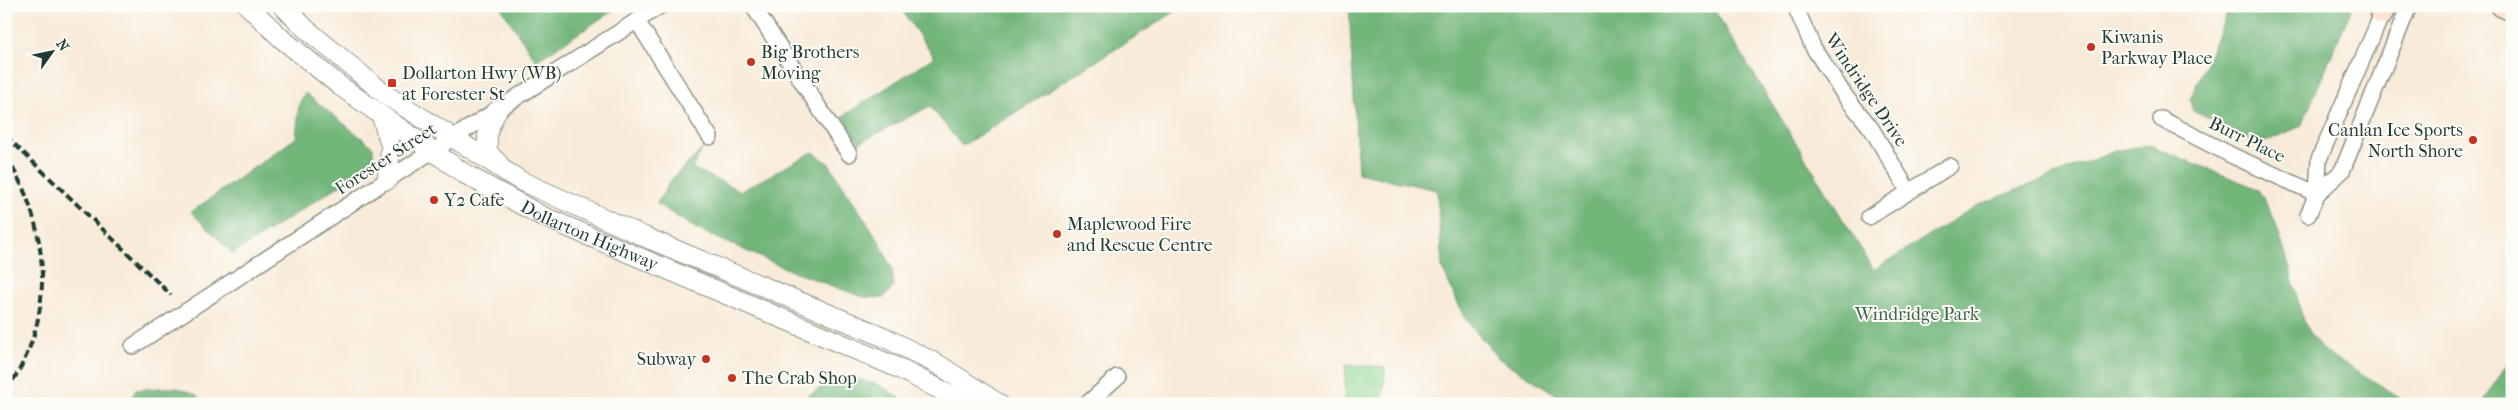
<svg xmlns="http://www.w3.org/2000/svg" width="2518" height="410" font-family="'IM FELL French Canon',serif">
	<style>
		.green { fill: #8dd590; stroke: #568962 }
		.forest { fill: #72b67a; stroke: #487a57 }
		.lines { fill: none; stroke-linecap: round; stroke-linejoin: round }
		.minor-casing { stroke: #8c9486; stroke-width: 18 }
		.tertiary-casing { stroke: #8c9486; stroke-width: 21 }
		.secondary-casing { stroke: #8c9486; stroke-width: 24 }
		.minor { stroke: #fff; stroke-width: 15 }
		.tertiary { stroke: #fff; stroke-width: 19 }
		.secondary { stroke: #fee3d2; stroke-width: 21 }
		.rail { stroke: #1f3d34; stroke-width: 4; stroke-dasharray: 8 4; stroke-linecap: butt }
		.poi-dot { fill: #c8321e; stroke: #fdfcf7; stroke-width: 2 }
		.labels { text-anchor: middle; dominant-baseline: central; stroke-width: 4; stroke-linejoin: round; paint-order: stroke }
		.poi-label { font-size: 18px; fill: #1f3d34; stroke: #fdfcf7; text-anchor: start }
		.street-label { font-size: 18px; fill: #1f3d34; stroke: #fdfcf7 }
		.park-label { font-size: 18px; fill: #3a634b; stroke: #fdfcf7 }
	</style>
	<rect width="100%" height="100%" fill="#fdfcf7"/>
	<filter id="ink" filterUnits="userSpaceOnUse"><feTurbulence type="fractalNoise" baseFrequency=".02" numOctaves="2"/><feDisplacementMap in="SourceGraphic" scale="10" xChannelSelector="R" yChannelSelector="G"/><feConvolveMatrix kernelMatrix="1 2 1 2 8 2 1 2 1" color-interpolation-filters="sRGB"/></filter>
	<filter id="wash" filterUnits="userSpaceOnUse"><feTurbulence type="fractalNoise" baseFrequency=".0096" numOctaves="4" result="noise"/><feDisplacementMap in="SourceGraphic" scale="20" xChannelSelector="R" yChannelSelector="G"/><feGaussianBlur stdDeviation="1.12" result="paint"/><feColorMatrix in="noise" values="0 0 0 0 0 0 0 0 0 0 0 0 0 0 0 0 0 1.4 0 .05"/><feComposite in="paint" operator="in"/></filter>
	<g filter="url(#wash)">
		<rect width="100%" height="100%" fill="#f8ead8"/>
		<!-- green -->
		<path class="green" d="M1346 365 1385 367 1383 404H1344Z"/>
		<!-- forest -->
		<path class="forest" d="M500 6H620L536 61Z
			M899 6H1184L962 146 930 106 859 143 843 116 934 57Z
			M1349 6H1712L1874 270 1976 206 2115 151 2149 145 2258 189 2274 219 2289 265 2303 321 2321 349 2411 404H1572L1498 358 1464 317 1442 267 1437 190 1358 173Z
			M2230 6H2349L2351 10 2301 126 2261 144 2193 111 2190 100Z
			M305 93 373 147V164L233 254 191 212 296 138 299 104Z
			M704 147 692 168 741 191 813 152 829 164 879 241 892 269 894 286 883 298 863 297 794 272 697 229 657 204 671 180Z
			M2512 358V404H2482L2510 359Z
			M853 378 879 385 909 404H795L830 382Z
			M158 388H178L197 395 202 404H127L136 390Z"/>
	</g>
	<g filter="url(#ink)">
		<g class="lines">
			<defs>
				<path id="minor" d="M753 6 849 154
					M1795 6 1813 47 1845 96 1871 128 1909 192
					M637 21 710 137
					M2161 119 2233 156 2317 194
					M2317 194 2342 171 2409 6
					M2308 215 2317 194 2319 159 2382 14 2389 6
					M1869 217 1950 166
					M133 346 387 180 660 6
					M1087 404 1117 377"/>
				<g id="tertiary">
					<path id="s1" d="M248 6 281 38 340 86 465 174 542 216 896 367 968 404"/>
					<path d="M283 6 306 29 386 95 521 181 652 240 884 337 939 365 999 404"/>
					<path d="M497 111C488 126 486 135 488 153L499 164"/>
					<path d="M382 118 391 147 387 180"/>
				</g>
				<path id="secondary" d="M2379 6 2382 14
					M2502 6 2512 10"/>
			</defs>
			<!-- minor casing -->
			<use href="#minor" class="minor-casing"/>
			<!-- tertiary casing -->
			<use href="#tertiary" class="tertiary-casing"/>
			<!-- secondary casing -->
			<use href="#secondary" class="secondary-casing"/>
			<!-- minor -->
			<use href="#minor" class="minor"/>
			<!-- tertiary -->
			<use href="#tertiary" class="tertiary"/>
			<!-- secondary -->
			<use href="#secondary" class="secondary"/>
			<!-- rail -->
			<path class="rail" d="M6 136 171 295
				M6 157C51 226 57 323 6 390"/>
		</g>
	</g>
	<!-- markers -->
	<g class="poi-dot">
		<circle cx="2091" cy="47" r="5"/>
		<circle cx="751" cy="62" r="5"/>
		<rect x="387" y="78" width="10" height="10" rx="2.5"/>
		<circle cx="2473" cy="140" r="5"/>
		<circle cx="434" cy="200" r="5"/>
		<circle cx="1057" cy="234" r="5"/>
		<circle cx="706" cy="359" r="5"/>
		<circle cx="732" cy="378" r="5"/>
	</g>
	<g class="labels">
		<!-- poi labels -->
		<g class="poi-label">
			<text x="2101" y="37">Kiwanis<tspan x="2101" dy="21">Parkway Place</tspan></text>
			<text x="761" y="52">Big Brothers<tspan x="761" dy="21">Moving</tspan></text>
			<text x="402" y="73">Dollarton Hwy (WB)<tspan x="402" dy="21">at Forester St</tspan></text>
			<text x="2463" y="130" text-anchor="end">Canlan Ice Sports<tspan x="2463" dy="21">North Shore</tspan></text>
			<text x="444" y="200">Y2 Cafe</text>
			<text x="1067" y="224">Maplewood Fire<tspan x="1067" dy="21">and Rescue Centre</tspan></text>
			<text x="696" y="359" text-anchor="end">Subway</text>
			<text x="742" y="378">The Crab Shop</text>
		</g>
		<!-- street labels -->
		<g class="street-label">
			<text transform="translate(1866 90) rotate(56)">Windridge Drive</text>
			<text transform="translate(2247 140) rotate(26)">Burr Place</text>
			<text transform="translate(386 159) rotate(-33)">Forester Street</text>
			<text stroke="none"><textPath href="#s1" startOffset="414">Dollarton Highway</textPath></text>
		</g>
		<!-- park labels -->
		<g class="park-label">
			<text x="1917" y="314">Windridge Park</text>
		</g>
	</g>
	<!-- margin -->
	<rect width="2518" height="410" fill="none" stroke="#fdfcf7" stroke-width="25"/>
	<!-- north arrow -->
	<g transform="translate(52 52) rotate(57)" stroke="#fdfcf7" stroke-width="4" paint-order="stroke">
	<path d="M0-4L9 19L0 12L-9 19Z" fill="#1f3d34"/>
	<text y="-8" font-size="14" font-weight="bold" text-anchor="middle" fill="#1f3d34">N</text>
	</g>
</svg>
